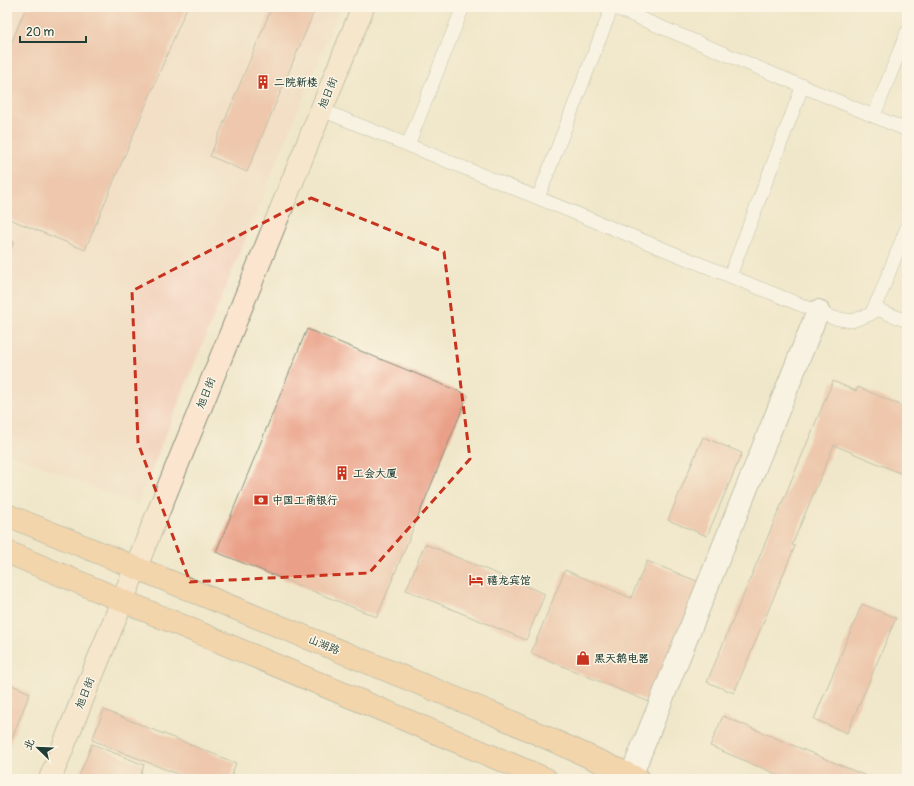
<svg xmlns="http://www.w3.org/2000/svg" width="914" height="786" font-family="Pangolin,'LXGW WenKai TC',sans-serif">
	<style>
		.built { fill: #f3d4bf }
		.building { fill: #eaa088 }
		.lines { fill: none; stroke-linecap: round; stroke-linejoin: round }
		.lane-casing { stroke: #88927f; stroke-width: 14 }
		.street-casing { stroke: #88927f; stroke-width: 24 }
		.secondary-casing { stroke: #88927f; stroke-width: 24 }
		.primary-casing { stroke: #88927f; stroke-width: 24 }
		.lane { stroke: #fff; stroke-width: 13 }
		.street { stroke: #fff; stroke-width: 22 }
		.secondary { stroke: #fce5cf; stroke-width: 22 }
		.primary { stroke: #f7be88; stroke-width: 22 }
		.marked { fill: none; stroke: #c8321e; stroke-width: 3; stroke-dasharray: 8 5; stroke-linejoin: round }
		.labels { text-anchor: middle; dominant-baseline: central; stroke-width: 3; stroke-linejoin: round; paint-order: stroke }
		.poi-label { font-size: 11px; font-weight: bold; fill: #1f3d34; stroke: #fcf5e5; text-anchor: start }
		.street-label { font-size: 11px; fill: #1f3d34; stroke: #fcf5e5 }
	</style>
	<rect width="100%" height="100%" fill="#fcf5e5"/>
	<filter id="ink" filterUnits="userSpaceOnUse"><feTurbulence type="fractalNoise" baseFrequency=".025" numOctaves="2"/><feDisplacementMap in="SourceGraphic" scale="8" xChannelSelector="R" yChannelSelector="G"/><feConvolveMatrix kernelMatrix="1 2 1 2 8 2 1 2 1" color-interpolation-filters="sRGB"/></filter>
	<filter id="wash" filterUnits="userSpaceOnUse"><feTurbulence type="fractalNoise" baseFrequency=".012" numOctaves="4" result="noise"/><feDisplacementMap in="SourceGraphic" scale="16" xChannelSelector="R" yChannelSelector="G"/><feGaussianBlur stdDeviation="0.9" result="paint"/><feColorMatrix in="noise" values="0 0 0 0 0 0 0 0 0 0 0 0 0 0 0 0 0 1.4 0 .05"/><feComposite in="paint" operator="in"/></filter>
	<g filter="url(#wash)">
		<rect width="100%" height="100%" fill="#f0e7ca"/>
		<!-- built -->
		<path class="built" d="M7 7H340L137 505 7 452Z"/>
		<g id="blocks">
			<!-- building -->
			<path class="building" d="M26 7H187L85 250 7 218V54Z
				M272 7H316L247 172 210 156Z
				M7 239 14 242 7 259Z
				M307 329 468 395 377 617 216 552Z
				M833 381 856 391 858 387 907 408V476L834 445 792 545 795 546 734 693 707 682Z
				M703 437 742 453 707 536 668 520Z
				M425 544 545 594 526 640 406 590Z
				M647 561 704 584 654 704 531 653 565 570 631 598Z
				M862 604 896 618 847 733 814 719Z
				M7 683 30 693 7 750Z
				M104 710 236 763 230 779H190L92 740Z
				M723 716 871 778 870 779H788L710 746Z
				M92 744 144 765 139 779H78Z"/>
		</g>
	</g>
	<g filter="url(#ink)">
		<use href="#blocks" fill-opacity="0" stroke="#88927f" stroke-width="1"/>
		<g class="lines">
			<defs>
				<path id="lane" d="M613 7 907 130
					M322 110 833 318 852 321 871 314 881 293 907 227
					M874 116 907 32
					M408 145 463 7
					M538 198 612 7
					M730 276 803 85
					M874 308 907 321"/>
				<path id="street" d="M631 776 818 311"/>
				<path id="secondary" d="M50 779 363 7"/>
				<path id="primary" d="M7 515 494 714 639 779
					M7 552 546 779"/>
			</defs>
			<!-- lane casing -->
			<use href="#lane" class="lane-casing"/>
			<!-- street casing -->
			<use href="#street" class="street-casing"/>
			<!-- secondary casing -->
			<use href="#secondary" class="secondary-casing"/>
			<!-- primary casing -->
			<use href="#primary" class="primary-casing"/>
			<!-- lane -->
			<use href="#lane" class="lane"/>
			<!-- street -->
			<use href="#street" class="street"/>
			<!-- secondary -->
			<use href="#secondary" class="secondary"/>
			<!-- primary -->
			<use href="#primary" class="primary"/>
		</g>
	</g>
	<!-- marked area -->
	<path d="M0 0H914V786H0ZM311 198 444 252 470 459 369 573 190 582 138 443 132 291Z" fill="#f0e7ca" fill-opacity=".55" fill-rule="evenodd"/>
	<path class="marked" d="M311 198 444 252 470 459 369 573 190 582 138 443 132 291Z"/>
	<!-- icons -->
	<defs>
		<symbol id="building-bare" viewBox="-9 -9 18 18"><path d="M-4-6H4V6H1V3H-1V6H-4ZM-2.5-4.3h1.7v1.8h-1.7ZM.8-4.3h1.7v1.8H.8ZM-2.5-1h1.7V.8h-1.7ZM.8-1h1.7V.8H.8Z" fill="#c8321e" stroke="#fcf5e5" stroke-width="2.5" paint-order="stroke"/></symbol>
		<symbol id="bank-bare" viewBox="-9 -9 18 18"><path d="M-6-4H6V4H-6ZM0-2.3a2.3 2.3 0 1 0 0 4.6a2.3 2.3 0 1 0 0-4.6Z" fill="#c8321e" stroke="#fcf5e5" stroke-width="2.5" paint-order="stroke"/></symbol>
		<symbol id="hotel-bare" viewBox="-9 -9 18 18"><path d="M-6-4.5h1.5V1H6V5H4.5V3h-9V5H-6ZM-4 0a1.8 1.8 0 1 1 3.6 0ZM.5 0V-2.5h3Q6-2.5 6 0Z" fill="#c8321e" stroke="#fcf5e5" stroke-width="2.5" paint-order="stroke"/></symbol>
		<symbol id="shop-bare" viewBox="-9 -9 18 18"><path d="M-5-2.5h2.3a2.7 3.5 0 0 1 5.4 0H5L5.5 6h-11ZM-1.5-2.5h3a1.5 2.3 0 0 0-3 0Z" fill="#c8321e" stroke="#fcf5e5" stroke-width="2.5" paint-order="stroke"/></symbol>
	</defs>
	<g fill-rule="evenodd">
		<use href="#building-bare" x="253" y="72" width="20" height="20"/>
		<use href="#building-bare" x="332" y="463" width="20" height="20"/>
		<use href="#bank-bare" x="251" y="490" width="20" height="20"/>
		<use href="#hotel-bare" x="466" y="570" width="20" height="20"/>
		<use href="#shop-bare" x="573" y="648" width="20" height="20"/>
	</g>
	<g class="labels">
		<!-- poi labels -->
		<g class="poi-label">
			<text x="274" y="82">二院新楼</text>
			<text x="353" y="473">工会大厦</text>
			<text x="272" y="500">中国工商银行</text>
			<text x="487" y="580">禧龙宾馆</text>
			<text x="594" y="658">黑天鹅电器</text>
		</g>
		<!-- street labels -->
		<g class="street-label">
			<text transform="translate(328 93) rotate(-68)">旭日街</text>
			<text transform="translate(206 393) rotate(-68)">旭日街</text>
			<text transform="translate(324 645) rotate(22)">山湖路</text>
			<text transform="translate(85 693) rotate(-68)">旭日街</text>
		</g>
	</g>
	<!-- margin -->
	<rect width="914" height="786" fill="none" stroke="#fcf5e5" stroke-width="24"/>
	<!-- north arrow -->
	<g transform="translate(38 748) rotate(293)" stroke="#fcf5e5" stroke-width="3" paint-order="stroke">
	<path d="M0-3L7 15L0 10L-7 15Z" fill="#1f3d34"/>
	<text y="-6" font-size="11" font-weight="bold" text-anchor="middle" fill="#1f3d34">北</text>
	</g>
	<!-- scale -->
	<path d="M20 36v6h66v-6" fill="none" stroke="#1f3d34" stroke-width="2"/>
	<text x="26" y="36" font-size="12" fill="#1f3d34" stroke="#fcf5e5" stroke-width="3" paint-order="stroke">20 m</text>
</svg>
